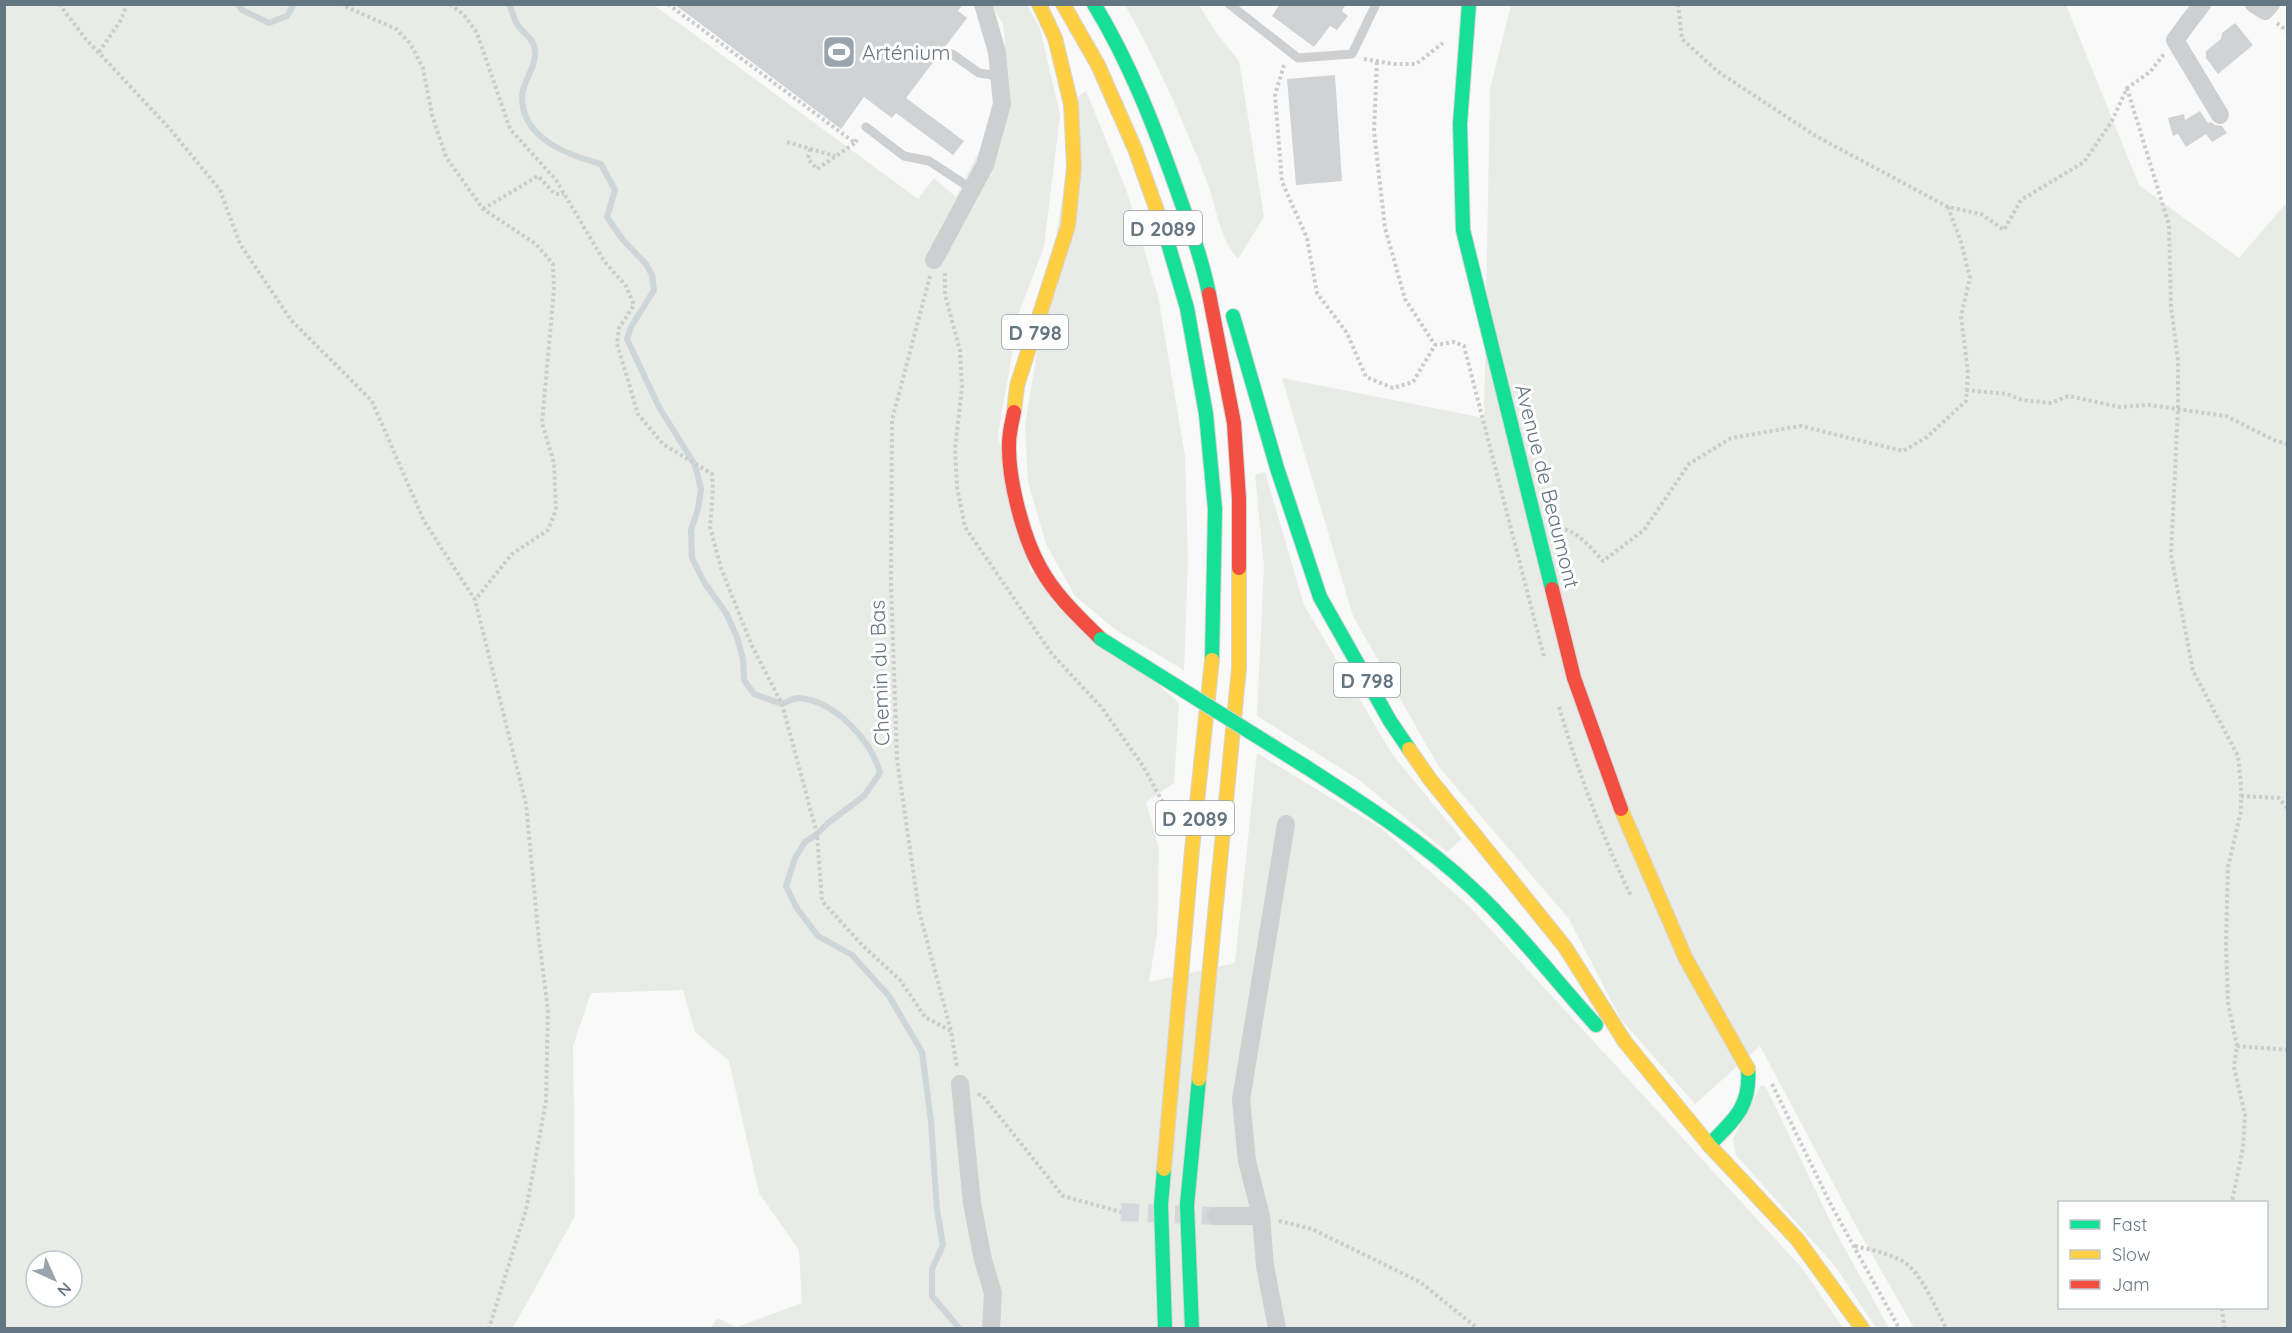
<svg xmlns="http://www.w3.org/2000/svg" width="2292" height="1333" font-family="Quicksand,sans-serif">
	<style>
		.green { fill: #e8ebe6; fill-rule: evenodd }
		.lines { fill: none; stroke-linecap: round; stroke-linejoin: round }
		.stream { stroke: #ced6d9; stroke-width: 6 }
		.building { fill: #d0d2d3 }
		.street-tunnel { stroke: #d4d8dc; stroke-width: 18; stroke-dasharray: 18 9; stroke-linecap: butt }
		.fast-casing { stroke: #d5d6d7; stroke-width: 16 }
		.slow-casing { stroke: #d5d6d7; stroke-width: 16 }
		.jam-casing { stroke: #d5d6d7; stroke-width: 16 }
		.path { stroke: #cbcccd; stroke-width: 4; stroke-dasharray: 3 3; stroke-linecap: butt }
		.lane { stroke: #cecfd0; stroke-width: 9 }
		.street { stroke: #cecfd0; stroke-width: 18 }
		.fast { stroke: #16e098; stroke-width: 14 }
		.slow { stroke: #ffcf43; stroke-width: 14 }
		.jam { stroke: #f24e42; stroke-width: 14 }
		.fast-bridge-casing { stroke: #d5d6d6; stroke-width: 16; stroke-linecap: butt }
		.fast-bridge { stroke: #16e098; stroke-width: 14 }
		.labels { text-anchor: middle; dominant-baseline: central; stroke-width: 6; stroke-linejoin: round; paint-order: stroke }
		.shield { fill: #fff; stroke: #939fa8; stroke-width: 1.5 }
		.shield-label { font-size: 20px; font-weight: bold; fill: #657683 }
		.poi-label { font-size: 21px; fill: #657683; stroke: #fff; text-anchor: start }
		.street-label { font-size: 21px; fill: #657683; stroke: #fff }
	</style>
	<rect width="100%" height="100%" fill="#f9f9f9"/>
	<!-- green -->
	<path class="green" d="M5 4 654 5 918 199 934 178 956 197 1010 90 1003 24 991 5H1027L1040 28 1060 115 1044 247 1019 312 998 436 1030 570 1179 703 1174 783 1146 802 1159 849 1157 934 1149 982 1235 963 1257 753 1382 829 1470 907 1802 1268 1843 1328H711L717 1318 737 1327 802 1303 799 1250 759 1193 729 1061 695 1032 683 990 591 993 573 1046 575 1216 513 1328H5ZM36 1261H72V1297H36Z
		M1125 5H1199L1215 31 1239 61 1264 217 1238 259C1218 237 1217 206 1206 179 1183 120 1156 60 1125 5Z
		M1511 5H2066L2139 185 2239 258 2287 202V1328H1914L1857 1228 1760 1046 1695 1104 1620 1018 1569 919 1439 767 1353 616 1282 378 1484 418 1490 89ZM2060 1202H2266V1308H2060Z
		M1086 91 1127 192 1158 296 1185 456 1188 560 1184 670 1116 630 1075 596 1046 544 1028 482 1025 425 1079 96Z
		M1265 472 1304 605 1392 754 1462 839 1447 852 1358 779 1257 716 1264 566 1255 475Z
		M1761 1085 1766 1087 1835 1231 1889 1328H1876L1835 1266 1736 1155 1733 1139Z"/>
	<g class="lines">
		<!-- stream -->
		<path class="stream" d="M238 4 242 10 269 23 287 16 294 4
			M509 4C512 10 513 16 516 22 522 35 537 37 535 57 533 71 522 84 522 97 522 139 568 155 601 164L615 190 607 217 623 240 646 264 652 275 654 290 631 327 627 339 659 407 695 465 701 489 698 509 691 530 692 558 704 582 726 613 737 637 743 659 744 680 754 694 782 704C787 702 793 698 799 698 835 701 871 740 880 773L864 796 828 823 817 834 805 842 795 858 786 886 796 907 818 936 852 955 889 996 922 1052 931 1121 937 1210 943 1245 932 1269V1296L959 1328"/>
	</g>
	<!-- building -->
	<path class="building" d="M674 4H963L958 11 967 18 906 98 964 141 953 155 896 113 892 118 864 97 841 129Z
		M1280 4H1346L1342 11 1348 16 1337 30 1330 26 1314 47 1272 16Z
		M2235 23 2253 45 2218 74 2206 58V51L2221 39 2222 33Z
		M1335 75 1342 181 1296 185 1287 79Z
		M2200 111 2208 123 2211 122 2215 125 2222 126 2227 133 2212 142 2206 134 2186 147 2178 134 2173 136 2168 118 2184 114 2185 120Z"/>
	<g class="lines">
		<!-- street-tunnel -->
		<path class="street-tunnel" d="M1121 1212 1216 1216"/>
		<defs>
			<path id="fast" d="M1094 4C1130 63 1155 128 1178 193 1190 227 1202 259 1209 294
				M1469 4 1460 124 1463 230 1552 589
				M1165 233 1187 308 1206 414 1215 509 1212 660
				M1233 316 1277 468 1320 597 1390 721 1409 749
				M1303 765C1362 803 1422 841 1473 889 1518 931 1555 980 1596 1025
				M1709 1145C1734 1120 1751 1107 1748 1069
				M1164 1169 1161 1205 1165 1328
				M1192 1328 1187 1205 1199 1079"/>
			<path id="slow" d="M1063 4 1098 65 1135 149 1165 233
				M1014 412 1017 386 1068 226 1074 167 1071 104 1055 38 1039 4
				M1409 749 1429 778 1565 947 1625 1042 1709 1145
				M1621 809 1686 959 1748 1069
				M1199 1079 1239 668V568
				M1709 1145 1797 1239 1862 1328
				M1164 1169 1192 850 1212 660"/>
			<path id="jam" d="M1209 294 1234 423 1239 499V568
				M1014 412C1012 422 1009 433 1009 444 1008 479 1023 538 1041 569 1056 596 1079 617 1101 639
				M1552 589 1574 678 1621 809"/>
		</defs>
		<!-- fast casing -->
		<use href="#fast" class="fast-casing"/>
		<!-- slow casing -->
		<use href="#slow" class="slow-casing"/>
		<!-- jam casing -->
		<use href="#jam" class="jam-casing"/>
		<!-- path -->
		<path class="path" d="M59 4 85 38 170 129 220 190 240 244 291 320 372 401 424 521 475 600 526 804 539 940 548 1010 546 1101 526 1210 489 1328
			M340 4 396 29 410 43 423 68 432 115 446 157 483 209 536 244 553 264 554 290 542 423 554 463 556 510 548 530 512 554 475 600
			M450 4 464 15 477 33 510 129 556 180 604 261 626 286 634 305 619 328 617 344 638 414 663 444 712 474 713 489 710 527 721 568 752 646 782 704 817 834 822 901 863 946 900 980 925 1017 951 1031
			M668 4 855 143 858 138
			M1678 4 1682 39 1717 71 1814 135 1948 207 1981 214 2004 230 2021 200 2084 162 2112 121 2127 88 2150 72 2164 54
			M2277 23 2288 32
			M99 52 121 20 127 4
			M1364 59 1394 64H1416L1443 43
			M1377 62 1374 131 1385 228 1405 299 1435 345
			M1284 65 1275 95 1282 182 1307 238 1317 293 1347 333 1366 377 1393 388 1413 382 1435 345 1454 342 1464 346 1544 657
			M2127 88 2169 225 2171 307 2178 360V409L2171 555 2193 671 2238 756 2241 785V811L2228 867 2226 944 2228 1003 2237 1046 2234 1067 2245 1115 2243 1148 2232 1202
			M787 142 835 156
			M810 149 808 159 817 169 855 143
			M483 209 538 176 555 194H564
			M945 273V295L960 350 962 387 955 449 957 487 965 527 1052 654 1102 708 1143 766 1169 814
			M930 276 892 420 891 584 897 759 919 911 951 1031 957 1067
			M1966 390 2007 394 2022 400 2051 403 2068 396 2120 407 2149 405 2226 416 2276 441 2288 444
			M1559 528C1577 530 1592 549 1603 561L1644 530 1689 464 1731 438 1801 426 1903 451 1927 437 1966 401 1968 373 1961 316 1970 278 1961 242 1948 207
			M1559 707C1579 774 1601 833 1631 896
			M2241 796 2279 798 2288 809
			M2237 1046 2288 1050
			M1772 1084 1831 1205 1899 1328
			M978 1094 983 1096 1063 1196 1121 1212
			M1279 1221 1312 1229 1420 1282 1477 1328
			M1855 1246C1871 1250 1889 1253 1904 1262 1923 1275 1936 1309 1946 1328
			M2222 1308 2224 1328"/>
		<!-- lane -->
		<path class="lane" d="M1229 4 1298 58 1352 54 1376 4
			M952 54 979 73 999 76
			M866 127 904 156 929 161 972 189"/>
		<!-- street -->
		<path class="street" d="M2202 4 2175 40 2220 115
			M2254 4 2265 11 2271 4
			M934 260 985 165 1002 104 997 52 983 4
			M960 1084 972 1203 983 1260 993 1293 991 1328
			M1216 1216H1261
			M1277 1328 1265 1266 1261 1216 1247 1161 1241 1100 1286 824"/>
		<!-- fast -->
		<use href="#fast" class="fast"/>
		<!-- slow -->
		<use href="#slow" class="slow"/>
		<!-- jam -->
		<use href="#jam" class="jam"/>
		<defs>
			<path id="fast-bridge" d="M1101 639 1303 765"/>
		</defs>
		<!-- fast-bridge casing -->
		<use href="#fast-bridge" class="fast-bridge-casing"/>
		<!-- fast-bridge -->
		<use href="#fast-bridge" class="fast-bridge"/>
	</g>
	<!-- icons -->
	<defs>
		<symbol id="stadium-square" viewBox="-11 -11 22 22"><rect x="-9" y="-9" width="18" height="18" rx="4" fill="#99a4ac" stroke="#fff"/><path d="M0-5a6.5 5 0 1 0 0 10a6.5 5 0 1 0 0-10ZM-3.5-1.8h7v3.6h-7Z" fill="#fff"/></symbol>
	</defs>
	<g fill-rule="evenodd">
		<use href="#stadium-square" x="820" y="33" width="38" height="38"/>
	</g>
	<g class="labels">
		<!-- shield labels -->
		<g class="shield">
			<rect x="1124" y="211" width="78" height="34" rx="4.5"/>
			<rect x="1002" y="315" width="66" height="34" rx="4.5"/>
			<rect x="1334" y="663" width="66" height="34" rx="4.5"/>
			<rect x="1156" y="801" width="78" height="34" rx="4.5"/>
		</g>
		<g class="shield-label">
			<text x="1163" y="228">D 2089</text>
			<text x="1035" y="332">D 798</text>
			<text x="1367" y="680">D 798</text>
			<text x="1195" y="818">D 2089</text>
		</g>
		<!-- poi labels -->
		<g class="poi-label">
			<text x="862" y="52">Arténium</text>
		</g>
		<!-- street labels -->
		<g class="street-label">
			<text transform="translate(1548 486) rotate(76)">Avenue de Beaumont</text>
			<text transform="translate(879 673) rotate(-92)">Chemin du Bas</text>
		</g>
	</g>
	<!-- border -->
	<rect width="2292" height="1333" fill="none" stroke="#657683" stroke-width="12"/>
	<!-- legend -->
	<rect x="2058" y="1201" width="210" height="108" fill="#ffffff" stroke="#c1c8cd" stroke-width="1.5"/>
	<rect x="2070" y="1220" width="30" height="9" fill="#16e098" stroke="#c1c8cd" stroke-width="1.5"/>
	<text x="2112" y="1231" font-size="18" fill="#657683">Fast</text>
	<rect x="2070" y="1250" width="30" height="9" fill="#ffcf43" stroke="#c1c8cd" stroke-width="1.5"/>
	<text x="2112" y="1261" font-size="18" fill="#657683">Slow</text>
	<rect x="2070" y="1280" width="30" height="9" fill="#f24e42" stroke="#c1c8cd" stroke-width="1.5"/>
	<text x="2112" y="1291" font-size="18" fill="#657683">Jam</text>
	<!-- north arrow -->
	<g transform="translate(54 1279) rotate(135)"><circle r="28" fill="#ffffff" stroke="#c1c8cd" stroke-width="1.5"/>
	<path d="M0-4.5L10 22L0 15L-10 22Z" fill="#99a4ac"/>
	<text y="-9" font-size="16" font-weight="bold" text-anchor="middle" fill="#657683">N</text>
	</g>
</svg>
